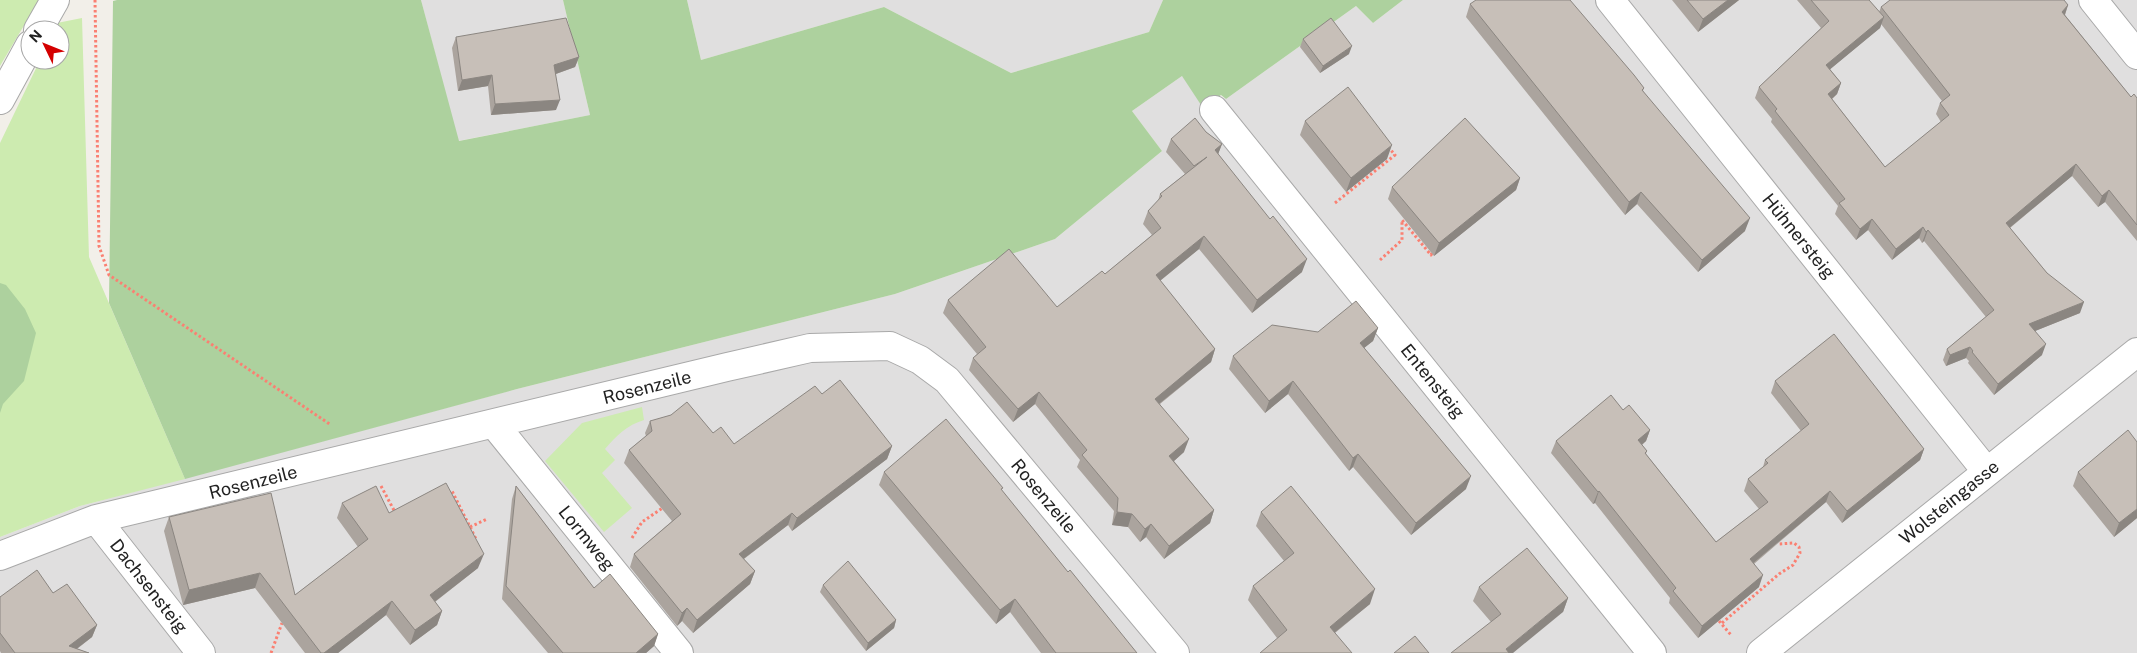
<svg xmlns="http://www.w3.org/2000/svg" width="2137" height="653" font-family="'Public Sans',sans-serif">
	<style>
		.residential { fill: #e0dfdf }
		.grass { fill: #cdebb0 }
		.forest { fill: #add19e }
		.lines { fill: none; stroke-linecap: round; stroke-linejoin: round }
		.minor-casing { stroke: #a9a9a9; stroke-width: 30 }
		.path { stroke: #fa8072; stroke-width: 3; stroke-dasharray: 2.5 2.5; stroke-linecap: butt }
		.minor { stroke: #fff; stroke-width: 28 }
		.wall { fill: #aba49e; fill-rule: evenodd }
		.shaded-wall { fill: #8b8681 }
		.building { fill: #c7bfb8; stroke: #8b8681 }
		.labels { text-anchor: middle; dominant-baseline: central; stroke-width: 5; stroke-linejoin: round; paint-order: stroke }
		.street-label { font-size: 18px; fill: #222; stroke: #fff }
	</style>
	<rect width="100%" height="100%" fill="#f2efe9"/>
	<!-- residential -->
	<path class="residential" d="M421 0H563L590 115 458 141Z
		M687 0H1163L1149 32 1011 73 884 7 701 60Z
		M1403 0H2137V653H0V537L80 506 517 389 895 294 1055 239 1162 151 1132 111 1182 76 1226 99 1356 6 1373 23Z"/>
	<!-- grass -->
	<path class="grass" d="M0 0H39L0 66Z
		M82 18 89 257 185 479 80 506 0 537V143L40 60H60V30H54L57 23Z
		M642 407 644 420C627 425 616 436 605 449L615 460 602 473 632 508 604 532 545 461 582 423Z"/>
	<!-- forest -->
	<path class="forest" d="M117 0H421L459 141 590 115 563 0H687L701 60 884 7 1011 73 1149 32 1163 0H1403L1373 23 1356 6 1226 99 1221 95 1203 108 1182 76 1132 111 1162 151 1055 239 895 294 517 389 185 479 109 303 113 1Z
		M0 283 6 285 25 309 36 333 24 381 3 404 0 413Z"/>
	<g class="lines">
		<defs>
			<path id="minor" d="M1610 0 1987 472
				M2093 0 2137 55
				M38 30 55 0
				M0 100 30 45
				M1214 110 1652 653
				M494 424 679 653
				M96 519 201 653
				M0 556 96 519 727 367 810 348 890 346 920 360 947 380 1175 653
				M1761 653 2137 352"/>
		</defs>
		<!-- minor casing -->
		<use href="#minor" class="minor-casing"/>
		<!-- path -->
		<path class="path" d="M95 0 99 246 109 275 331 425
			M1335 203 1395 155 1389 148
			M1380 260 1402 240V220L1431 255 1432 253
			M381 486 396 514
			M448 493 452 491 476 539
			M470 527 487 519
			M632 538 642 522 664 507
			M1719 621 1731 635
			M1722 623 1779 574 1793 565 1800 553 1799 547 1794 543 1778 544
			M271 653 282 623"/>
		<!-- minor -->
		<use href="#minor" class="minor"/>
	</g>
	<!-- wall -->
	<path class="wall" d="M1672 0H1739L1698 32Z
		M1797 0H1869L1879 12 1881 7 2068 5 2065 15 2131 97 2137 98V241L2105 202 2098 207 2072 176 2010 228 2080 313 2035 331 2042 355 1994 395 1968 363 1969 361 1966 358 1946 366 1943 360 1947 349 1986 317 1924 241 1922 243 1919 238 1892 260 1868 230 1856 240 1835 214 1838 206 1771 122 1772 119 1755 98 1759 87 1821 28ZM1881 24 1942 101 1940 103 1936 114 1941 122 1885 167 1832 99 1837 94 1841 83 1830 69 1880 28Z
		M1470 4 1644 88 1643 91 1745 231 1698 272 1637 204 1625 215 1466 17Z
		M456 37 579 57 575 67 556 74V110L491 115 488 86 458 91 452 48Z
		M1303 39 1349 54 1320 73 1300 47Z
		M1305 121 1387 159 1346 192 1300 135Z
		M1206 132 1222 144 1218 154 1302 272 1252 313 1199 249 1160 281 1215 349 1211 362 1160 404 1184 452 1174 461 1214 510 1210 523 1164 559 1146 537 1140 542 1128 527 1112 525 1114 511 1077 467 1080 460 1035 404 1013 422 969 370 973 358 977 354 943 313 948 300 1057 307 1105 274 1152 235 1143 224 1148 211 1158 201 1160 194 1185 174 1166 152 1171 139Z
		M1520 178 1516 190 1434 256 1388 199 1392 187Z
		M1378 328 1373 341 1364 348 1466 489 1411 535 1353 467 1349 471 1288 394 1265 413 1229 369 1233 356 1318 332Z
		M1775 381 1924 449 1920 460 1842 523 1826 502 1754 564 1759 587 1698 638 1669 603 1670 598 1595 503 1593 504 1551 453 1556 441 1623 410 1650 430 1646 441 1642 445 1647 451 1646 454 1716 542 1759 509 1744 491 1748 479 1763 467 1765 460 1801 431 1771 393Z
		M822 394 892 446 887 459 792 531 788 525 744 559 755 571 750 584 693 633 682 621 677 626 630 567 634 554 672 521 624 463 629 450 646 436 645 433 650 421 713 433 734 444Z
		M884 472 1002 491 1068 572 1137 653H1041L1010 612 996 624 879 485Z
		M2078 472 2137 518 2114 537 2073 486Z
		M516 486 594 588 658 634 654 646 646 653H548L502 599 512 499Z
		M342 503 389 513 478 568 435 602 442 611 437 625 410 645 386 615 338 653H305L255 588 183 605 164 531 169 517 295 595 358 547 337 518Z
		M1261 512 1370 604 1335 633 1277 638 1248 600 1253 586 1284 561 1256 526Z
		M823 585 896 620 894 628 866 651 820 592Z
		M1479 587 1568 598 1563 612 1491 622 1473 601Z
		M53 593 97 625 92 637 77 649 89 653H1L0 651V597Z"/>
	<!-- shaded-wall -->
	<path class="shaded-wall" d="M1728 0H1739L1698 32 1703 19Z
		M2068 5 2064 17 2062 12Z
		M1884 17 1880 28 1822 76 1826 65Z
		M1352 46 1349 54 1320 73 1323 66Z
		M579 57 575 67 550 76 554 65Z
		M492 75 488 86 458 91 462 80Z
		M1841 83 1837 94 1824 106 1828 94Z
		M560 100 556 110 491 115 495 104Z
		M1222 144 1217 157 1215 150Z
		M1392 145 1387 159 1346 192 1351 178Z
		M2076 164 2072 176 2002 234 2006 223Z
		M1520 178 1516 190 1434 256 1439 243Z
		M2109 190 2105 202 2098 207 2102 196Z
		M1641 192 1637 204 1625 215 1629 202Z
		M1750 218 1745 231 1698 272 1702 260Z
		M1872 219 1868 230 1856 240 1860 229Z
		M1923 227 1919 238 1892 260 1896 249Z
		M1928 230 1924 241 1922 243 1926 232Z
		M1204 236 1199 249 1151 288 1156 275Z
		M1307 259 1302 272 1252 313 1257 300Z
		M2084 302 2080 313 2025 335 2029 324Z
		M1378 328 1373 341 1355 355 1360 343Z
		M2046 344 2042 355 1994 395 1998 384Z
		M1970 347 1966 358 1946 366 1950 355Z
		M1215 349 1211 362 1150 411 1155 399Z
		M1293 381 1288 394 1265 413 1269 401Z
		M1039 392 1035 404 1013 422 1018 409Z
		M1650 430 1646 441 1633 452 1638 440Z
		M1189 439 1184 452 1165 469 1169 456Z
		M892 446 887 459 792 531 797 518Z
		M1924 449 1920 460 1842 523 1847 511Z
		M1358 454 1353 467 1349 471 1353 458Z
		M1471 476 1466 489 1411 535 1416 523Z
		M1599 491 1595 503 1593 504 1598 492Z
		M1830 491 1826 502 1745 570 1750 559Z
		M2137 509V518L2114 537 2119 523Z
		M1214 510 1210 523 1164 559 1169 546Z
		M1117 512 1132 514 1128 527 1112 525Z
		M792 513 788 525 734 566 739 554Z
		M1151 524 1146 537 1140 542 1145 529Z
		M484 554 478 568 424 610 430 595Z
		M755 571 750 584 693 633 697 620Z
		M260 573 255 588 183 605 189 590Z
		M1763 575 1759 587 1698 638 1702 626Z
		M1375 589 1370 604 1324 641 1330 627Z
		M1568 598 1563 612 1513 653H1504L1506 649Z
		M1015 599 1010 612 996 624 1000 610Z
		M392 601 386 615 338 653H324Z
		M687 608 682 621 677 626 682 613Z
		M442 611 437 625 410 645 415 630Z
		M896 620 894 628 866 651 868 643Z
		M97 625 92 637 71 653 69 646Z
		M658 634 654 646 646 653H636Z"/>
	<!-- building -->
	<path class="building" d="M1476 0H1570L1634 75 1644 88 1642 90 1750 218 1702 260 1641 192 1629 202 1470 4Z
		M1687 0H1728L1703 19Z
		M1811 0H1869L1884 17 1826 65 1841 83 1828 94 1885 167 1949 115 1940 103 1950 95 1881 7 1890 0H2064L2068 5 2062 12 2131 97 2134 94 2137 98V225L2109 190 2102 196 2076 164 2006 223 2047 273 2084 302 2029 324 2046 344 1998 384 1972 352 1973 351 1970 347 1950 355 1947 349 1994 310 1928 230 1926 232 1923 227 1896 249 1872 219 1860 229 1839 203 1845 199 1775 111 1777 109 1759 87 1829 21Z
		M566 18 579 57 554 65 560 100 495 104 492 75 462 80 456 37Z
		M1331 18 1352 46 1323 66 1303 39Z
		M1348 87 1392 145 1351 178 1305 121Z
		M1195 118 1206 132 1222 144 1215 150 1270 219 1273 216 1307 259 1257 300 1204 236 1156 275 1215 349 1155 399 1189 439 1169 456 1214 510 1169 546 1151 524 1145 529 1132 514 1117 512 1118 498 1082 455 1087 450 1039 392 1018 409 973 358 986 347 948 300 1009 249 1057 307 1102 271 1105 274 1161 228 1148 211 1162 196 1160 194 1207 157 1194 166 1171 139Z
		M1465 118 1520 178 1439 243 1392 187Z
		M1356 301 1378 328 1360 343 1471 476 1416 523 1358 454 1353 458 1293 381 1269 401 1233 356 1272 325 1318 332Z
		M1834 334 1924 449 1847 511 1830 491 1750 559 1763 575 1702 626 1673 591 1676 588 1599 491 1598 492 1556 441 1611 395 1623 410 1629 405 1650 430 1638 440 1647 451 1645 453 1716 542 1768 502 1748 479 1768 463 1765 460 1809 424 1775 381Z
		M840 380 892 446 797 518 792 513 739 554 755 571 697 620 687 608 682 613 634 554 681 514 629 450 652 431 650 421 671 415 687 402 713 433 721 427 734 444 815 386 822 394Z
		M946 419 1003 488 1001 489 1068 572 1070 570 1137 653H1056L1015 599 1000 610 884 472Z
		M2128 430 2137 442V509L2119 523 2078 472Z
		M446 483 484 554 430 595 442 611 415 630 392 601 324 653H321L260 573 189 590 169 517 271 493 295 595 368 539 342 503 376 486 389 513Z
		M516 486 594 588 610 574 658 634 636 653H563L506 586Z
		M1291 486 1375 589 1330 627 1352 653H1260L1287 630 1253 586 1294 553 1261 512Z
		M1527 548 1568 598 1506 649 1509 653H1451L1501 614 1479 587Z
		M848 561 896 620 868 643 823 585Z
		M37 570 53 593 67 584 97 625 69 646 89 653H15L0 633V597Z
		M1415 636 1429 653H1394Z"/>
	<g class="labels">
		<!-- street labels -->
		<g class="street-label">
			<text transform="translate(1799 236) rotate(51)">Hühnersteig</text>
			<text transform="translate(1433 381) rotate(51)">Entensteig</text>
			<text transform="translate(647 387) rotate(-14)">Rosenzeile</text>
			<text transform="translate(253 482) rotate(-14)">Rosenzeile</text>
			<text transform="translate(1044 496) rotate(50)">Rosenzeile</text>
			<text transform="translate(1949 502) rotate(-39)">Wolsteingasse</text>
			<text transform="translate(587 538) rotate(51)">Lormweg</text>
			<text transform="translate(149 586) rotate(52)">Dachsensteig</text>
		</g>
	</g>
	<!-- north arrow -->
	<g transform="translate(45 45) rotate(313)"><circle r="24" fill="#ffffff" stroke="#a7a7a7"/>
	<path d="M0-4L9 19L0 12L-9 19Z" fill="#d40000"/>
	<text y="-8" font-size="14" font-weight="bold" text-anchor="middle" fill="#222222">N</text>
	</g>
</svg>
